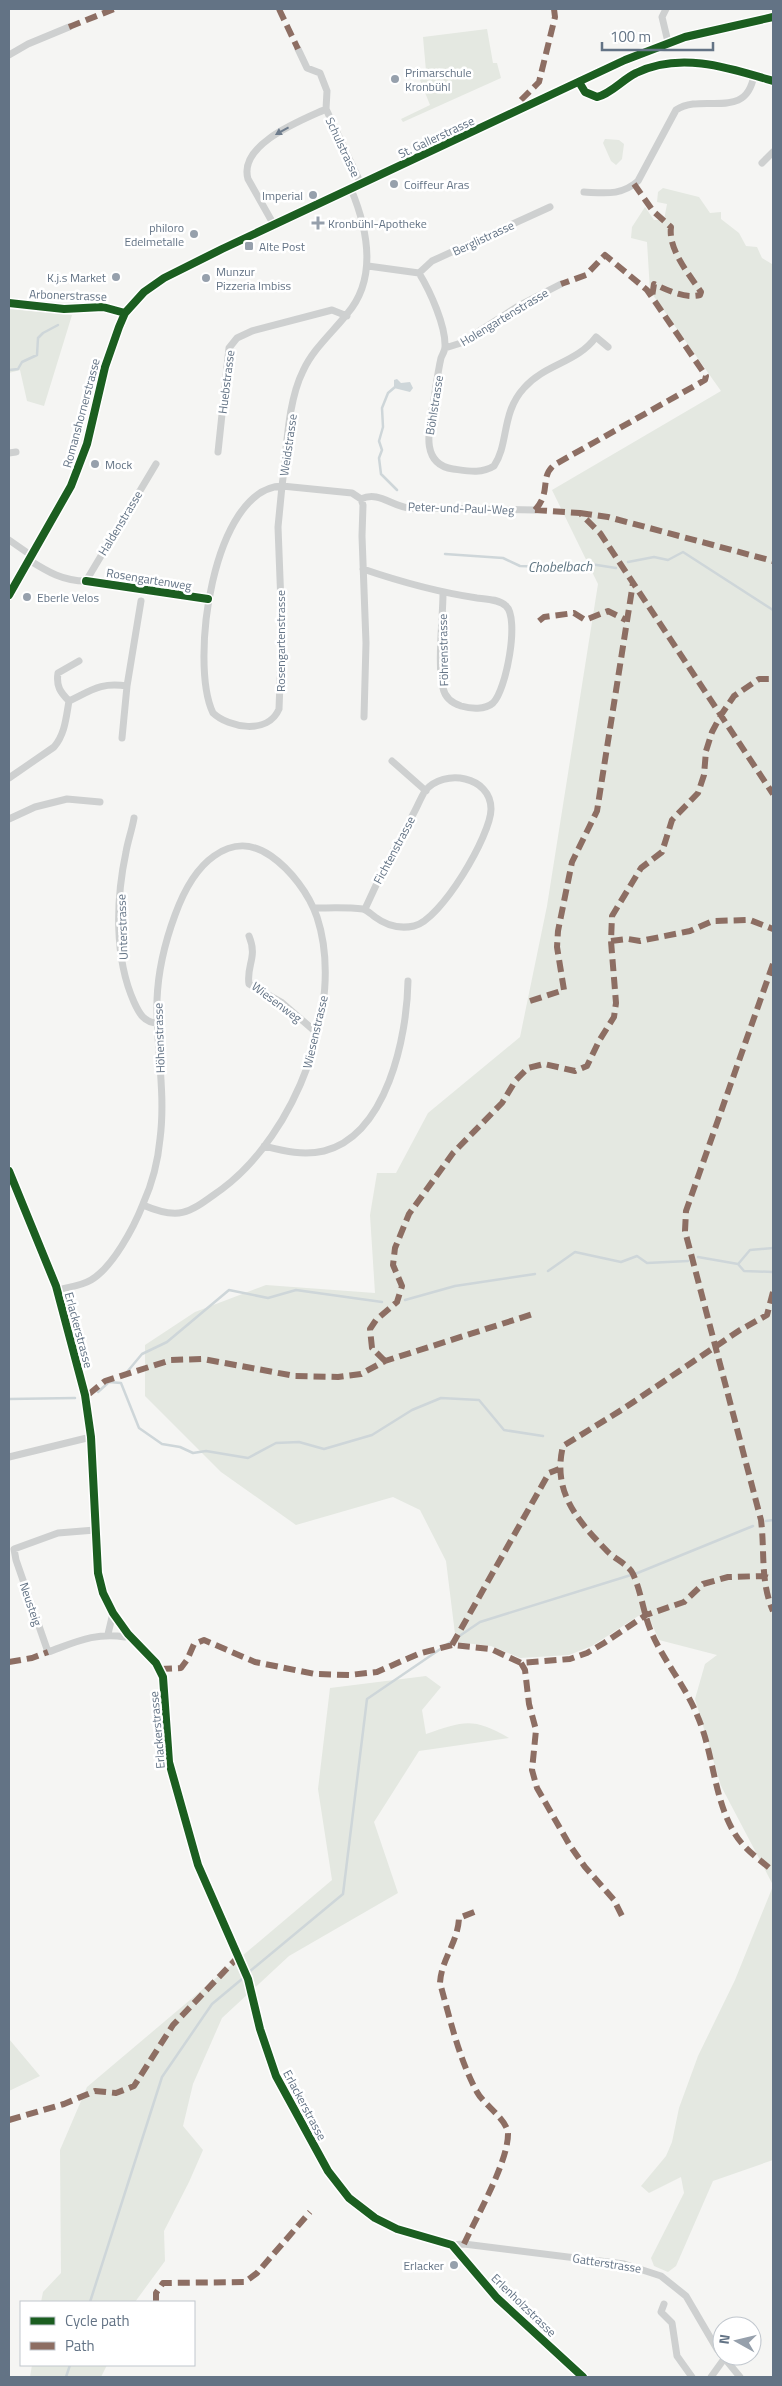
<svg xmlns="http://www.w3.org/2000/svg" width="782" height="2386" font-family="'Titillium Web',sans-serif">
	<style>
		.green { fill: #e4e8e1 }
		.water { fill: #ced6d9 }
		.lines { fill: none; stroke-linecap: round; stroke-linejoin: round }
		.stream { stroke: #ced6d9; stroke-width: 2.5 }
		.street { stroke: #ced0d0; stroke-width: 7 }
		.secondary { stroke: #e1e1e2; stroke-width: 10 }
		.quiet { stroke: #8d6e63; stroke-width: 6; stroke-dasharray: 12 6; stroke-linecap: butt }
		.cycleway-casing { stroke: #fff; stroke-width: 11 }
		.cycleway { stroke: #1b5e20; stroke-width: 8 }
		.oneway { fill: #6e7c8c }
		.poi-dot { fill: #96a0ac; stroke: #fff; stroke-width: 2 }
		.labels { text-anchor: middle; dominant-baseline: central; stroke-width: 5; stroke-linejoin: round; paint-order: stroke }
		.poi-label { font-size: 12px; fill: #637385; stroke: #fff; text-anchor: start }
		.street-label { font-size: 12px; fill: #637385; stroke: #fff }
		.water-label { font-size: 14px; font-style: italic; fill: #5f7582; stroke: #fff }
	</style>
	<rect width="100%" height="100%" fill="#f5f5f3"/>
	<!-- green -->
	<path class="green" d="M487 29 493 63H497L501 78 403 122 401 119 430 105 420 80 422 75 448 71V69L426 71 423 37Z
		M605 139 619 140 624 144 622 159 616 165 611 161 603 143Z
		M663 188 699 197 710 213 721 212V219L739 233 746 246 757 247 762 258 772 264 773 268V1885L721 1786 695 1699 705 1664 717 1655 659 1640 646 1611 592 1646 569 1655 520 1658 491 1646 456 1642 446 1561 420 1510 393 1497 296 1525 221 1472 145 1396V1345L195 1312 266 1285 375 1293 370 1215 377 1173H396L428 1113 520 1037 547 906 598 584 552 490 721 391 650 291 647 242 631 238 632 227 645 207 654 220H664L667 204 657 202 658 192Z
		M9 309 72 315 44 406 27 401 20 370 9 373Z
		M426 1676 441 1687 422 1710 426 1734C464 1721 473 1717 509 1738L419 1751 374 1822 398 1893 289 1956 222 2018 193 2084 183 2126 203 2150 189 2182 164 2231 165 2261 135 2302H41L43 2292 61 2273 60 2150 87 2087 332 1880 318 1789 330 1688Z
		M773 1886V2160L713 2181 676 2266 668 2272 654 2266 651 2258 684 2193 681 2177 649 2193 641 2186 666 2156 672 2142 679 2108 698 2056 735 1980Z
		M9 2039 40 2076 9 2091Z
		M32 2365H107L101 2377H30Z"/>
	<!-- water -->
	<path class="water" d="M397 379 401 383 410 382 413 388 410 392 394 388V380Z"/>
	<g class="lines">
		<!-- stream -->
		<path class="stream" d="M9 370 18 369 22 362 37 355 38 338 43 333 58 325
			M395 387 388 393 382 408 383 427 379 441 382 450 379 458 381 474 397 490
			M445 554 503 558 520 566 547 567 584 563 616 568
			M628 562 654 557 668 560 683 552 773 610
			M698 1257 738 1264 744 1271 773 1272
			M739 1263 750 1250 773 1248
			M548 1271 575 1252 621 1262 637 1256 647 1263 688 1261
			M405 1300 455 1286 535 1274
			M127 1372 142 1354 167 1342 229 1290 268 1298 296 1290 382 1302
			M98 1392 109 1382 121 1383 139 1428 162 1444 180 1447 193 1453 206 1451 248 1458 276 1443 299 1442 324 1449 372 1435 412 1410 441 1398 479 1400 504 1430 543 1436
			M9 1399 75 1398
			M766 1521 773 1520
			M635 1574 753 1526
			M249 1972 343 1894 367 1699 480 1622 631 1575
			M90 2302 162 2077 212 2004 242 1979
			M66 2377 70 2365"/>
		<!-- street -->
		<path class="street" d="M666 9 662 17 668 42
			M298 49 307 68 320 73 327 91 326 109 361 184
			M9 55 28 44 69 27
			M579 82 585 92 597 97C611 94 623 79 636 73 680 51 730 68 773 81
			M762 163 773 152
			M351 189C368 230 378 278 347 314 332 333 313 349 303 371 287 403 287 451 282 486L352 493 361 499 363 505 362 536 366 643 364 717
			M584 192C605 193 621 196 638 181L676 110C703 92 746 122 754 75
			M274 225 248 179C238 144 302 120 326 109
			M368 266 419 273C430 291 446 326 445 347 445 351 442 355 441 358 438 371 436 386 434 399 430 424 418 464 453 469 468 471 481 474 494 466 509 444 501 413 524 388 545 364 577 363 596 337L608 347
			M419 273 432 261 550 207
			M445 348 461 343 520 305 561 284
			M218 452 229 348 237 338 252 331 332 310 347 316
			M9 453 16 452
			M282 486 278 527 282 630 279 709C268 735 229 728 213 713 189 663 213 488 282 486Z
			M361 499C378 491 390 505 408 508L535 510
			M9 540 32 556
			M29 560C48 572 63 581 86 581L156 464
			M363 569C401 582 437 592 477 598 486 599 499 599 506 606 520 618 506 691 493 703 485 710 471 709 461 706 452 703 445 698 443 688 437 666 443 618 443 593
			M69 701C60 692 56 686 58 673L79 661
			M122 738 127 686 141 601
			M392 761 426 791
			M9 778 54 747C65 734 66 718 69 701 92 690 101 682 127 686
			M134 818C132 830 128 840 126 852 116 899 114 957 134 1002 139 1013 144 1023 158 1023
			M9 819 35 807 67 799 100 802
			M314 908C330 908 347 907 363 909 367 910 371 914 375 917 387 926 400 929 414 926 441 920 491 835 491 809 491 776 444 768 425 791 420 799 416 810 411 818 394 848 379 878 365 909
			M249 936C258 958 246 965 249 984L281 1002 317 1033
			M264 1146C284 1151 303 1156 324 1151 387 1135 407 1037 408 981
			M9 1171 56 1286 85 1395 91 1437 98 1573 103 1593 113 1613 128 1634 156 1663 163 1677 169 1762 198 1865 248 1979 260 2029 276 2076 328 2171 349 2198 375 2218 397 2229 452 2245 497 2298 583 2377
			M57 1290C69 1287 81 1286 91 1280 113 1267 134 1227 143 1204 152 1184 158 1161 160 1139 166 1093 156 1047 157 1000 158 972 165 942 175 915 183 893 194 870 214 856 234 842 252 843 271 856 291 870 309 894 317 917 346 1005 295 1135 222 1189 191 1211 182 1222 143 1205
			M9 1457 91 1437
			M95 1530 58 1533 14 1549 16 1560 48 1652C76 1642 96 1632 125 1637L128 1634
			M108 1634 113 1613
			M452 2245 464 2244 624 2264 661 2276 686 2296 717 2349 740 2377
			M664 2304 661 2312 672 2323 677 2356 692 2377
			M711 2377 724 2359"/>
		<!-- secondary -->
		<path class="secondary" d="M9 303 64 309 103 307 125 313
			M9 595 71 486 87 444 105 367 119 327 125 313 144 292 164 278 222 249 625 60 685 37 773 17"/>
		<!-- quiet -->
		<path class="quiet" d="M279 9 298 49
			M69 27 114 9
			M521 100 539 82 555 17 554 9
			M634 184 653 211 671 227C668 250 689 274 701 292L700 295C685 299 667 290 654 284L652 297
			M535 510C552 491 539 478 554 465L705 380 706 376 647 290 605 255 586 275 561 284
			M535 510 580 513 600 533 773 794
			M580 513 608 517 773 561
			M539 621 544 617 574 613 585 620 608 611 626 620
			M611 941 628 939 640 941 690 931 713 921 750 920 773 929
			M773 964 686 1211 685 1231 761 1520C765 1552 760 1581 773 1611
			M530 1001 564 990 557 947 558 931 572 862 597 811 633 583
			M773 1292 767 1315 740 1330 623 1409 563 1446C552 1492 577 1520 608 1552 615 1559 629 1565 633 1574 641 1591 643 1611 650 1629 662 1659 685 1685 697 1715 714 1753 713 1798 735 1834 744 1849 760 1860 773 1871
			M385 1361 372 1348 370 1329 376 1320 397 1302 402 1286 393 1265 395 1248 409 1214 453 1153 502 1103 516 1080 528 1068 544 1064 575 1071 587 1066 599 1041 614 1017 616 1003 611 941 612 916 641 868 662 852 672 820 698 793 704 775 706 751 712 732 721 715 734 696 759 679H773
			M89 1394 105 1381 171 1360 203 1359 295 1376 338 1377 361 1374 385 1361 533 1314
			M452 1645 549 1473 559 1469
			M9 1662 32 1658 48 1652
			M521 1663 525 1670 529 1704 536 1730 532 1770 537 1788 569 1844 585 1867 614 1900 624 1920
			M160 1669 181 1668 187 1660 194 1644 204 1640 255 1662 315 1674 349 1675 377 1672 418 1654 452 1645 491 1649 521 1663 570 1659 587 1653 604 1643 646 1615 684 1602 703 1584 728 1577 763 1576 773 1579
			M9 2120 64 2104 95 2091 116 2093 134 2086 173 2025 239 1956
			M464 2244C477 2216 508 2162 508 2134 508 2120 484 2105 477 2092 459 2059 450 2019 440 1983 441 1960 458 1942 459 1918L477 1911
			M156 2302V2293L163 2283 245 2282 257 2273 310 2212"/>
		<defs>
			<path id="cycleway" d="M579 82 585 92 597 97C611 94 623 79 636 73 680 51 730 68 773 81
				M9 303 64 309 103 307 125 313
				M86 581 208 599
				M9 595 71 486 87 444 105 367 119 327 125 313 144 292 164 278 222 249 625 60 685 37 773 17
				M9 1171 56 1286 85 1395 91 1437 98 1573 103 1593 113 1613 128 1634 156 1663 163 1677 169 1762 198 1865 248 1979 260 2029 276 2076 328 2171 349 2198 375 2218 397 2229 452 2245 497 2298 583 2377"/>
		</defs>
		<!-- cycleway casing -->
		<use href="#cycleway" class="cycleway-casing"/>
		<!-- cycleway -->
		<use href="#cycleway" class="cycleway"/>
	</g>
	<!-- one-way arrows -->
	<defs><path id="oneway-solid" d="M-6-.8H1V-3.2L6.5 0L1 3.2V.8H-6Z" transform="scale(1.25)"/></defs>
	<use class="oneway" href="#oneway-solid" transform="translate(282 131) rotate(151)"/>
	<!-- markers -->
	<g class="poi-dot">
		<circle cx="395" cy="79" r="5"/>
		<circle cx="394" cy="184" r="5"/>
		<circle cx="313" cy="195" r="5"/>
		<path d="M315.5 215.5h5v5h5v5h-5v5h-5v-5h-5v-5h5z"/>
		<circle cx="194" cy="234" r="5"/>
		<rect x="244" y="241" width="10" height="10" rx="2.5"/>
		<circle cx="116" cy="277" r="5"/>
		<circle cx="206" cy="278" r="5"/>
		<circle cx="95" cy="464" r="5"/>
		<circle cx="27" cy="597" r="5"/>
		<circle cx="454" cy="2265" r="5"/>
	</g>
	<g class="labels">
		<!-- poi labels -->
		<g class="poi-label">
			<text x="405" y="72">Primarschule<tspan x="405" dy="14">Kronbühl</tspan></text>
			<text x="404" y="184">Coiffeur Aras</text>
			<text x="303" y="195" text-anchor="end">Imperial</text>
			<text x="328" y="223">Kronbühl-Apotheke</text>
			<text x="184" y="227" text-anchor="end">philoro<tspan x="184" dy="14">Edelmetalle</tspan></text>
			<text x="259" y="246">Alte Post</text>
			<text x="216" y="271">Munzur<tspan x="216" dy="14">Pizzeria Imbiss</tspan></text>
			<text x="106" y="277" text-anchor="end">K.j.s Market</text>
			<text x="105" y="464">Mock</text>
			<text x="37" y="597">Eberle Velos</text>
			<text x="444" y="2265" text-anchor="end">Erlacker</text>
		</g>
		<!-- street labels -->
		<g class="street-label">
			<text transform="translate(436 137) rotate(-25)">St. Gallerstrasse</text>
			<text transform="translate(343 147) rotate(65)">Schulstrasse</text>
			<text transform="translate(483 238) rotate(-25)">Berglistrasse</text>
			<text transform="translate(68 295) rotate(2)">Arbonerstrasse</text>
			<text transform="translate(504 317) rotate(-31)">Holengartenstrasse</text>
			<text transform="translate(226 382) rotate(-83)">Huebstrasse</text>
			<text transform="translate(434 405) rotate(-81)">Böhlstrasse</text>
			<text transform="translate(81 413) rotate(-75)">Romanshornerstrasse</text>
			<text transform="translate(288 445) rotate(-82)">Weidstrasse</text>
			<text transform="translate(461 508) rotate(2)">Peter-und-Paul-Weg</text>
			<text transform="translate(120 523) rotate(-59)">Haldenstrasse</text>
			<text transform="translate(149 579) rotate(9)">Rosengartenweg</text>
			<text transform="translate(280 641) rotate(-90)">Rosengartenstrasse</text>
			<text transform="translate(443 650) rotate(-91)">Föhrenstrasse</text>
			<text transform="translate(394 850) rotate(-62)">Fichtenstrasse</text>
			<text transform="translate(122 927) rotate(-92)">Unterstrasse</text>
			<text transform="translate(277 1002) rotate(37)">Wiesenweg</text>
			<text transform="translate(315 1032) rotate(-77)">Wiesenstrasse</text>
			<text transform="translate(159 1038) rotate(-92)">Höhenstrasse</text>
			<text transform="translate(79 1330) rotate(75)">Erlackerstrasse</text>
			<text transform="translate(31 1604) rotate(71)">Neusteig</text>
			<text transform="translate(157 1730) rotate(-95)">Erlackerstrasse</text>
			<text transform="translate(305 2105) rotate(62)">Erlackerstrasse</text>
			<text transform="translate(607 2263) rotate(9)">Gatterstrasse</text>
			<text transform="translate(524 2305) rotate(44)">Erlenholzstrasse</text>
		</g>
		<!-- water labels -->
		<g class="water-label">
			<text transform="translate(560 566) rotate(-1)">Chobelbach</text>
		</g>
	</g>
	<!-- border -->
	<rect width="782" height="2386" fill="none" stroke="#637385" stroke-width="20"/>
	<!-- legend -->
	<rect x="20" y="2301" width="175" height="65" fill="#ffffff" stroke="#c1c7ce"/>
	<rect x="30" y="2317" width="25" height="8" fill="#1b5e20" stroke="#c1c7ce"/>
	<text x="65" y="2326" font-size="15" fill="#637385">Cycle path</text>
	<rect x="30" y="2342" width="25" height="8" fill="#8d6e63" stroke="#c1c7ce"/>
	<text x="65" y="2351" font-size="15" fill="#637385">Path</text>
	<!-- north arrow -->
	<g transform="translate(737 2341) rotate(278)"><circle r="24" fill="#ffffff" stroke="#c1c7ce"/>
	<path d="M0-4L9 19L0 12L-9 19Z" fill="#96a0ac"/>
	<text y="-8" font-size="14" font-weight="bold" text-anchor="middle" fill="#637385">N</text>
	</g>
	<!-- scale -->
	<path d="M602 42v8h111v-8" fill="none" stroke="#637385" stroke-width="2.5"/>
	<text x="610" y="42" font-size="15" fill="#637385" stroke="#ffffff" stroke-width="4" paint-order="stroke">100 m</text>
</svg>
